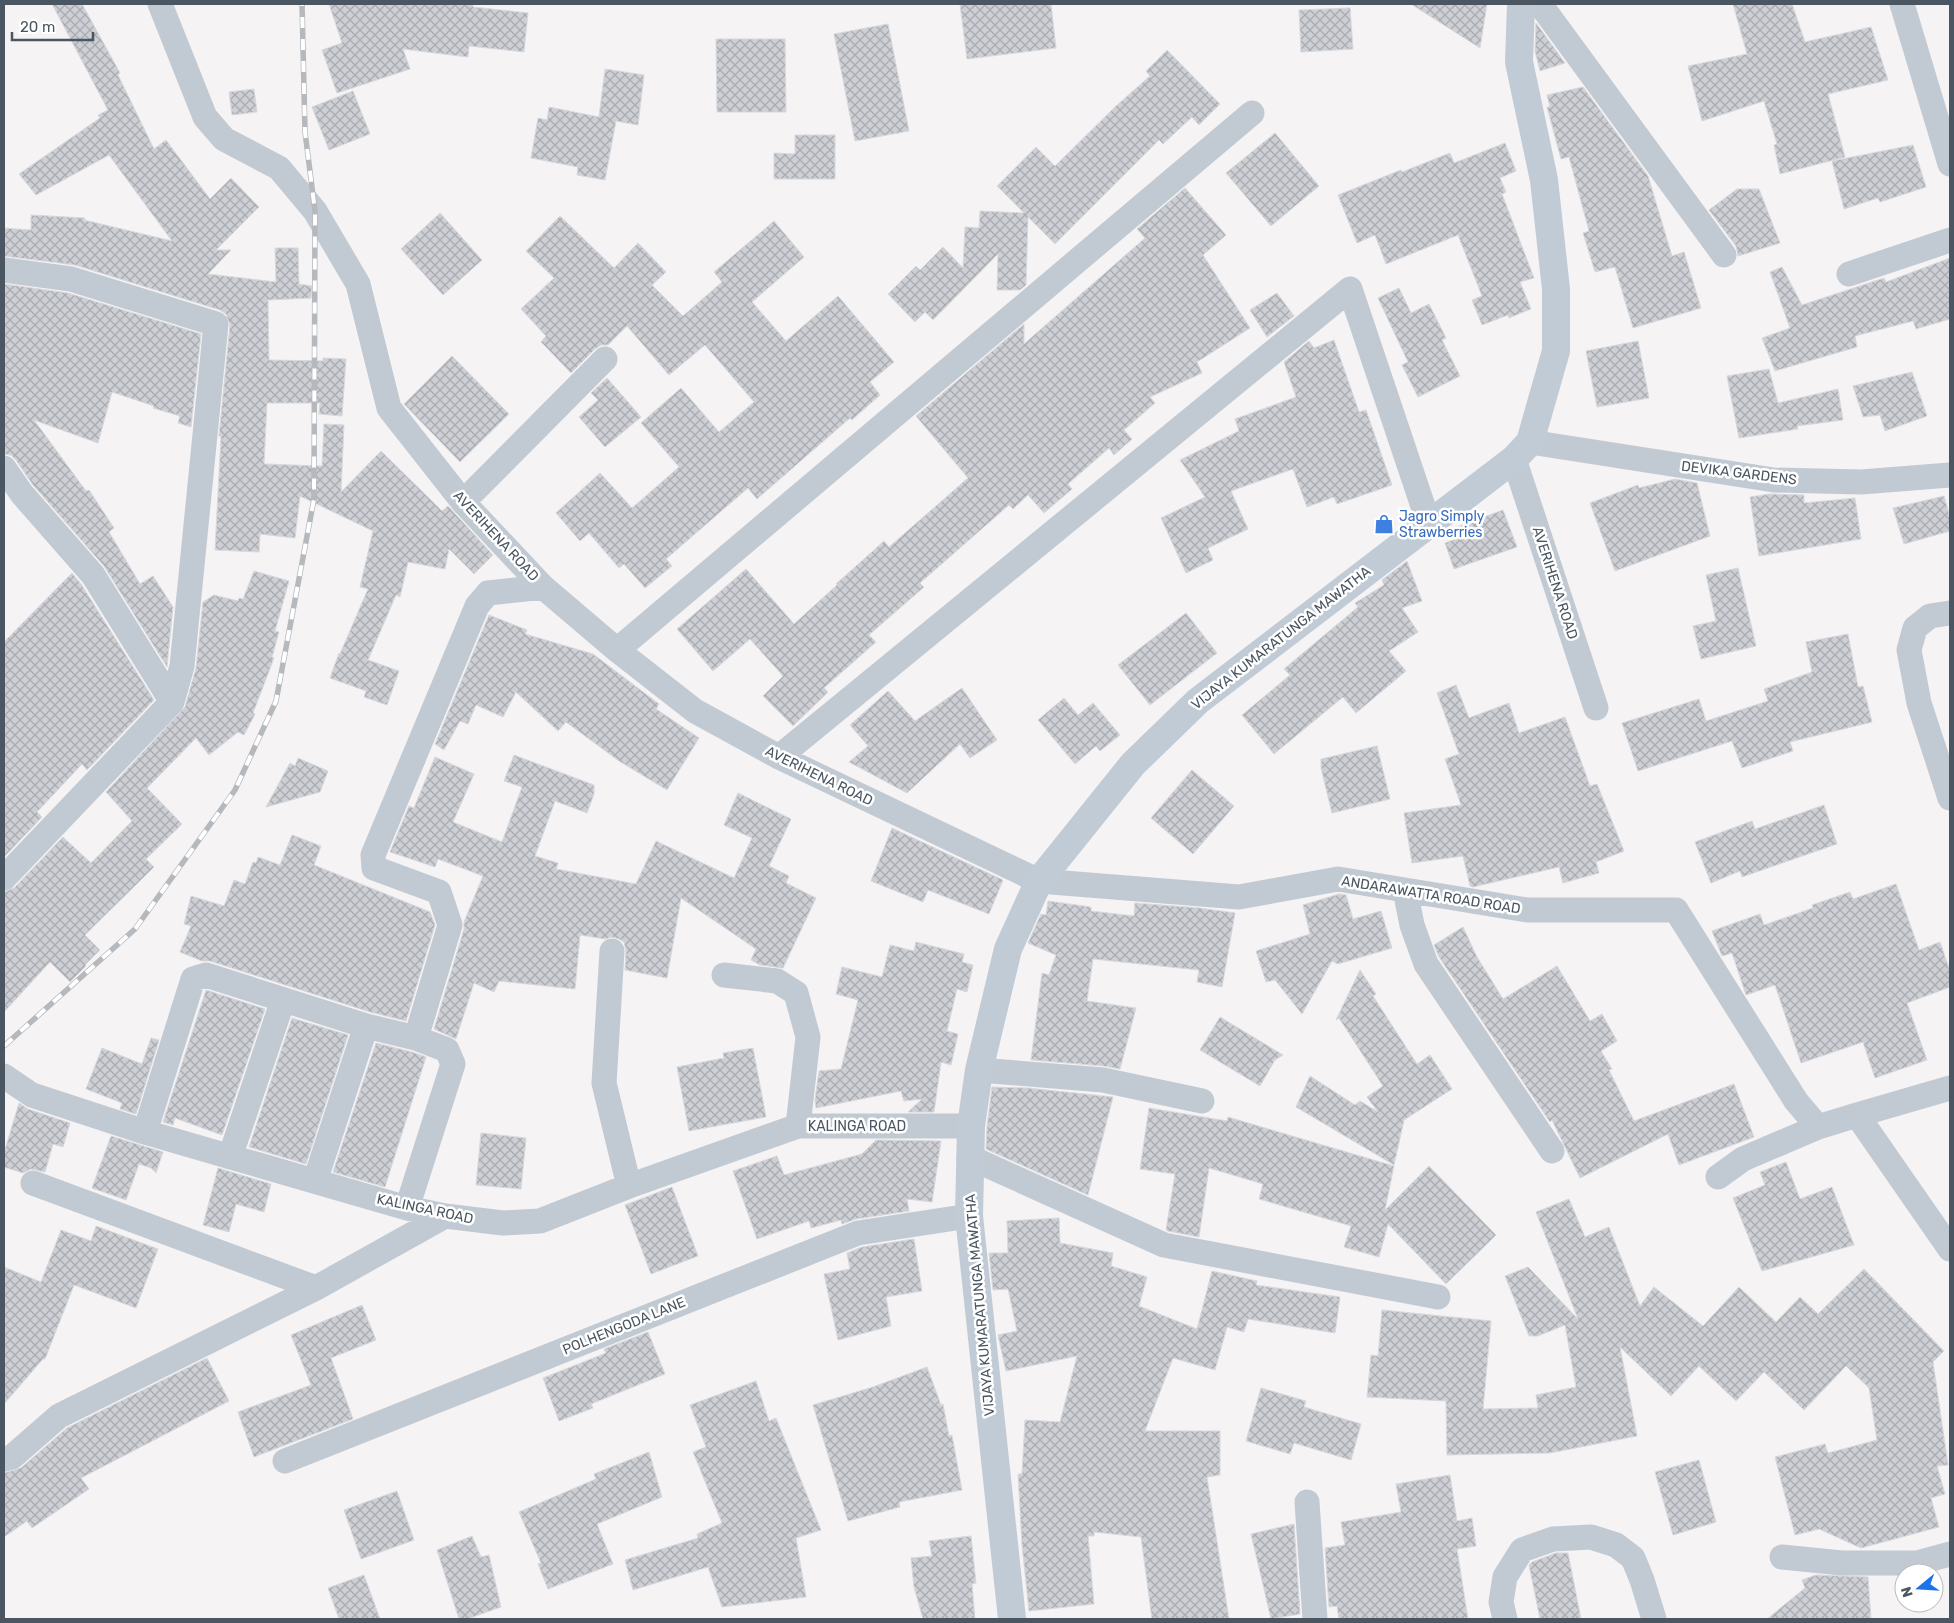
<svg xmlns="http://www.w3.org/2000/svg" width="1954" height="1623" font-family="Rubik,sans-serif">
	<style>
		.building { fill: url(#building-cross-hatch); stroke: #d7d9de }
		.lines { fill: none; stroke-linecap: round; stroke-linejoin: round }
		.street { stroke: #c1cad2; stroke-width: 25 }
		.secondary { stroke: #c1cbd6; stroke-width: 28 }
		.rail-casing { stroke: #b5b8bd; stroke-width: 5.5 }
		.rail { stroke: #fff; stroke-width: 4; stroke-dasharray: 11; stroke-linecap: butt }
		.labels { text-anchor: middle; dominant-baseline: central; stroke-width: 5; stroke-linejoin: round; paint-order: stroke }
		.street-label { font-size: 14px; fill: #4a5661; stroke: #fff }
		.shop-label { font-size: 14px; fill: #366cbe; stroke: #fff; text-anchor: start }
	</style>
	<defs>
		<pattern id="building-cross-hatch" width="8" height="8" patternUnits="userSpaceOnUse" patternTransform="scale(1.25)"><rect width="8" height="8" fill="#cdcfd5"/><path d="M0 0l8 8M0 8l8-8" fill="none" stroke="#a8abb0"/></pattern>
	</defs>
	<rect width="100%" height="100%" fill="#f5f3f3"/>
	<!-- building -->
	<path class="building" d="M52 4H82L120 73 118 75 154 149 166 140 210 199 231 178 259 207 216 250H231L208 274 276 282 275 248H298L299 284 312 286 311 298 268 300 269 360 323 361V358L346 359 342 416 319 414 320 403H267L264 464 322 466 324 424 344 425 341 492 381 451 442 511 448 506 493 555 474 574 449 549 445 569 408 562 400 597 396 595 368 660 399 671 387 705 364 697 366 691 330 678 339 653 340 654 368 589 360 587 373 531 300 496 295 538 260 534 259 552 215 550 221 437 219 436 230 325 226 314 220 310 75 265 4 256V228L31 230V215L85 218 84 220 172 241 109 155 36 195 19 174 100 118 98 115 108 110Z
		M329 4H473V7L528 13 524 52 469 46 468 57 403 49 410 69 337 93 322 50 342 43Z
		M960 4H1051L1056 48 967 59Z
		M1411 4H1487L1480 48Z
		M1733 4H1792L1805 42 1871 27 1888 80 1828 94 1845 157 1780 174 1774 145 1777 144 1764 101 1702 121 1688 66 1747 54Z
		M1350 8 1353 49 1301 52 1299 10Z
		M1536 23 1565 63 1540 71 1535 51Z
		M888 24 909 131 855 141 834 34Z
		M716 39H785L786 112H717Z
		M1167 50 1220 104 1199 125 1192 117 1163 144 1159 140 1055 244 1028 217 1026 285 1020 290H997L998 254 933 320 925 312 915 322 888 294 916 266 920 270 943 247 963 268 965 227 979 228 980 211 1024 213 997 186 1036 147 1055 166 1116 106 1150 76 1146 71Z
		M605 69 644 75 638 125 616 121 605 180 577 175 578 167 531 158 538 118 547 120 549 107 599 117Z
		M1583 87 1648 176 1672 256 1684 252 1701 308 1633 328 1615 267 1595 272 1583 233 1589 231 1569 157 1561 159 1547 107H1550L1547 95Z
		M254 89 257 112 232 115 229 92Z
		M353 91 370 134 329 150 312 107Z
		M1275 133 1319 186 1271 226 1226 173Z
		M795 135H835V179H774V153L795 154Z
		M1505 143 1516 171 1500 178 1506 192 1502 194 1534 278 1520 282 1531 309 1509 318 1508 315 1482 325 1472 300 1482 296 1458 235 1386 264 1375 235 1357 243 1338 195 1401 170 1402 172 1450 153 1454 163Z
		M1913 145 1926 187 1880 202 1878 198 1844 209 1832 161Z
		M1185 188 1226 235 1203 255 1250 328 1197 362 1202 373 1150 397 1155 403 1124 430 1132 439 1114 455 1109 448 1068 484 1072 489 1044 513 1028 495 1013 509 1009 505 920 583 924 587 869 635 876 642 824 688 828 692 793 726 763 696 783 676 750 639 713 671 677 629 746 569 794 624 837 585 836 584 884 541 889 547 968 478 916 416 1024 324V344L1145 238 1137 229Z
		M1737 189H1759L1780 243 1738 256 1736 246 1709 210Z
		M440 213 482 260 443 295 401 249Z
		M560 216 614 268 638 243 666 272 652 285 683 316 722 282 714 272 774 221 804 257 752 302 786 341 838 296 894 362 870 382 880 395 852 420 850 418 757 499 748 488 666 559 672 566 645 588 624 564 619 568 589 533 580 541 556 513 600 473 632 508 679 467 641 423 681 388 719 432 754 402 705 345 669 375 627 326 608 345H601L595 349 571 373 541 342 546 336 521 309 554 278 526 251Z
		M1950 258V319L1916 329 1913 321 1855 336 1857 347 1775 371 1762 338 1790 328 1770 272 1782 267 1802 305 1884 278 1886 282Z
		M4 284 68 293 201 334 191 427 178 423 180 416 153 408 154 406 112 392 98 443 34 420 86 491 89 490 114 528 109 532 140 584 153 576 173 607 167 667 104 566 33 485 16 460 11 455 4 454Z
		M1399 288 1411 313 1429 304 1446 338 1442 340 1460 376 1418 397 1402 365 1408 362 1378 298Z
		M1277 293 1294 316 1267 337 1250 310Z
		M1334 340 1359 412 1366 410 1392 485 1337 504 1334 497 1307 507 1293 469 1231 491 1248 529 1208 548 1213 560 1186 573 1161 518 1205 497 1180 460 1239 431 1235 419 1296 397 1284 362 1309 341 1314 348Z
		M1638 341 1649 398 1597 407 1586 351Z
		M452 356 509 414 460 462 404 404Z
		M1769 369 1778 403 1838 389 1843 420 1797 426 1798 429 1739 438 1727 376Z
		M1912 372 1927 416 1885 431 1880 415 1863 417 1853 386Z
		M607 378 641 417 605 447 579 417 598 400 591 393Z
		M1675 479 1697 483 1710 536 1615 571 1590 503 1638 485 1639 488Z
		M1770 494 1804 495V503L1855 498 1861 539 1759 556 1750 497Z
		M1944 496 1950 517V531L1904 544 1893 508Z
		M1503 510 1517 547 1454 569 1445 543 1458 538 1454 528Z
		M1407 561 1422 601 1402 608 1418 632 1389 651 1406 671 1356 713 1343 697 1274 754 1242 715 1290 675 1284 669 1358 607 1355 603 1384 585 1382 580Z
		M1738 568 1756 646 1701 659 1693 626 1716 621 1706 575Z
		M254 571 289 581 275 631 279 632 272 657 274 658 253 713 255 714 244 735 238 732 209 755 196 738 147 788 182 824 146 859 154 867 85 935 100 950 85 965 86 966 70 982 50 962 4 1012V892L14 888 63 837 91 863 132 821 106 792 185 707 196 668 203 602 214 595 238 601 239 598 243 599Z
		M72 573 81 584 154 700 87 770 82 764 37 812 42 817 4 857V642Z
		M1186 613 1217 653 1150 705 1118 665Z
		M489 615 527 630 525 634 593 654 659 704 656 709 699 738 667 790 619 761 566 722 558 731 516 692 503 717 476 705 468 724 460 721 444 750 435 744Z
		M1848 634 1858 687 1863 686 1872 722 1790 742 1793 751 1742 768 1732 741 1638 771 1622 723 1699 699 1706 721 1768 701 1764 689 1812 672 1806 642Z
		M1456 685 1469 718 1509 703 1519 733 1565 717 1590 786 1597 784 1624 851 1596 862 1599 873 1563 883 1559 867 1473 887 1470 886 1463 856 1412 863 1404 813 1461 805 1445 759 1459 754 1437 693Z
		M962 688 997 740 970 758 960 744 907 793 849 762 868 746 850 725 888 691 915 721Z
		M1064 698 1078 715 1093 703 1120 735 1100 751 1096 746 1075 764 1038 720Z
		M1377 746 1390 799 1332 813 1321 768V759Z
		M514 755 594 785V794L587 813 555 801 535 856 558 863 556 869 636 884 656 841 734 878 752 838 724 825 738 793 791 819 769 866 789 876 786 883 816 898 783 968 760 965 751 960 756 949 681 898 667 978 625 970 626 951 624 942 619 939 612 937 605 939 580 935 575 989 499 981 494 992 474 983 456 1039 434 1029 464 929V922L483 876 438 859 435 867 390 852 409 806 414 808 435 757 474 774 453 822 502 842 522 787 504 781Z
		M298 758 328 771 320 792 266 807 290 763 295 766Z
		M1192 770 1234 806 1193 854 1151 818Z
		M1824 805 1837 844 1742 877 1740 871 1711 883 1695 842 1752 821 1755 829Z
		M892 828 1003 880 989 914 928 890 923 902 871 881Z
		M292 835 321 846 314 865 430 912 435 925 406 1021 370 1012 210 961H202L180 952 191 926 184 924 191 896 224 906 234 880 245 884 253 862 256 863 258 857 280 865Z
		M1896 884 1919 950 1940 942 1950 971V987L1907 1003 1927 1060 1875 1078 1863 1042 1801 1063 1775 985 1746 995 1732 953 1722 956 1712 931 1760 914 1764 925 1813 908 1812 905 1850 892 1853 899Z
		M1339 894 1346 895 1353 919 1381 911 1392 948 1338 964 1332 961 1302 1014 1275 980 1266 982 1256 951 1310 934 1303 905Z
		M1048 901 1091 907V911L1134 916 1135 903 1200 908 1235 913 1222 987 1197 982 1199 970 1093 959 1087 1001 1136 1008 1120 1069 1104 1066 1031 1060 1042 973 1049 975 1056 955 1028 943 1041 914 1046 915Z
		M1463 927 1477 957 1503 999 1557 966 1590 1021 1602 1014 1617 1041 1601 1051 1612 1069 1609 1070 1634 1121 1734 1084 1754 1137 1679 1165 1668 1134 1580 1178 1552 1120 1550 1122 1439 957 1434 945Z
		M916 942 964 954 962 962 973 965 967 992 957 989 947 1031 958 1034 951 1065 941 1062 934 1112H908L922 1099 904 1101 901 1091 816 1108 815 1100 819 1071 841 1069 858 1000 836 994 842 967 882 977 890 945 914 951Z
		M1360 970 1376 994 1373 996 1417 1064 1430 1055 1452 1089 1404 1120 1394 1165 1296 1107 1310 1076 1355 1105 1360 1101 1378 1112 1367 1097 1383 1086 1339 1018 1336 1020Z
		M206 990 265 1009 222 1135 175 1118 173 1125 163 1122Z
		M1220 1017 1283 1055 1275 1060 1260 1086 1200 1050Z
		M292 1018 348 1035 306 1164 249 1147Z
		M151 1038 159 1040 136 1114 120 1109 122 1103 86 1089 102 1048 142 1064Z
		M376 1043 412 1052 426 1057 385 1187 333 1172Z
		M753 1048 766 1117 689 1131 677 1067 724 1058 723 1053Z
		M992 1087 1028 1088 1113 1097 1088 1195 986 1149 987 1127Z
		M19 1103 28 1109 70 1123 63 1147 53 1144 45 1172 31 1169 23 1173 4 1167V1153Z
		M1149 1108 1227 1121 1228 1117 1394 1166 1385 1210 1429 1166 1496 1235 1446 1284 1388 1224 1379 1257 1344 1247 1351 1226 1259 1199 1263 1184 1209 1168 1199 1237 1168 1231 1166 1230 1175 1174 1140 1169Z
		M481 1133 526 1138 521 1189 476 1185Z
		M111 1136 163 1152 156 1173 151 1168 139 1164 126 1200 92 1188Z
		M876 1140 941 1141 932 1202 907 1199 909 1211 856 1219 842 1224 841 1220 811 1228 809 1221 757 1239 733 1171 777 1156 784 1175 862 1154Z
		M1786 1162 1800 1199 1832 1187 1854 1245 1762 1271 1733 1198 1765 1185 1760 1172Z
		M218 1168 271 1184 264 1212 236 1204 229 1232 203 1225Z
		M672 1187 698 1256 651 1274 625 1205Z
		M1569 1199 1585 1237 1609 1227 1640 1306 1654 1287 1703 1326 1739 1287 1776 1322 1800 1297 1818 1314 1864 1269 1944 1351 1933 1362 1948 1465 1937 1466 1945 1494 1931 1498 1939 1527 1861 1548 1819 1529 1795 1535 1775 1457 1825 1444 1828 1453 1877 1440 1869 1388 1846 1366 1804 1410 1764 1372 1736 1401 1699 1366 1671 1396 1620 1347 1637 1436 1550 1453 1447 1455 1446 1401 1367 1397 1371 1355 1378 1356 1382 1310 1491 1321 1483 1409 1538 1408 1536 1395 1576 1387 1565 1325 1538 1336H1529L1505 1276 1528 1267 1578 1319 1536 1212Z
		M1059 1218 1060 1243 1113 1253 1111 1266 1147 1277 1139 1306 1197 1329 1212 1271 1257 1281 1256 1285 1340 1297 1335 1333 1248 1319 1244 1332 1227 1327 1215 1370 1173 1358 1145 1431H1220V1475L1207 1477 1229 1619H1152L1141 1537 1094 1532V1536H1088L1094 1604 1029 1611 1022 1545 1018 1474H1022L1025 1420 1060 1422 1077 1356 1006 1371 998 1335 1017 1331 1008 1289 993 1290 989 1253H1008L1007 1221Z
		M96 1226 158 1249 136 1308 74 1285 45 1359H43L4 1404V1267L41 1282 61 1230 91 1241Z
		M914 1239 922 1291 886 1297 891 1326 838 1340 824 1274 850 1269 847 1253 862 1247Z
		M362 1305 376 1340 331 1358 353 1419 254 1457 238 1412 311 1385 291 1335Z
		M648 1332 665 1374 591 1404 593 1408 559 1421 543 1378 606 1353 604 1349Z
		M207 1358 229 1401 81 1478 89 1489 32 1528 27 1521 4 1537V1473L21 1468 67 1428Z
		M927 1367 941 1405 943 1404 949 1436 952 1435 962 1490 899 1502 900 1507 848 1521 813 1405 873 1387Z
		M756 1381 769 1421 776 1418 821 1530 796 1538 806 1597 722 1607 708 1567 633 1590 625 1560 698 1538 697 1534 722 1523 693 1452 706 1447 690 1405Z
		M1261 1388 1306 1401 1304 1407 1361 1424 1351 1460 1294 1443 1290 1454 1246 1441Z
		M649 1452 662 1497 597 1524 613 1564 548 1589 538 1564 541 1563 519 1512 596 1479 594 1474Z
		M1699 1460 1716 1522 1673 1535 1655 1472Z
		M1450 1475 1457 1521 1472 1518 1476 1546 1457 1549 1468 1619H1339L1337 1606 1329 1607 1325 1548 1345 1545 1341 1522 1401 1512 1396 1484Z
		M397 1491 414 1540 361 1559 344 1510Z
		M1294 1524 1300 1614 1271 1619 1251 1534Z
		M472 1536 481 1557 489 1555 501 1607 467 1619H459L437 1550Z
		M971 1536 976 1583 972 1584 975 1619H923L914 1587 911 1558 932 1556 929 1541Z
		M1556 1553H1568L1581 1619H1540L1529 1565 1532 1562Z
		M364 1575 380 1619H339L328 1588Z
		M1816 1575 1868 1577 1871 1619H1767L1805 1588 1802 1580Z"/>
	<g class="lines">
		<!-- street -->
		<path class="street" d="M160 4 205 117 224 139 279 168 315 211 358 284 389 408 463 502 543 587 617 650 695 711 779 757 1039 881 1239 897 1338 879 1527 910H1676L1796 1101 1818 1127 1857 1115 1950 1249
			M1540 4 1724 255
			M1902 4 1950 164
			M4 270 71 279 216 324 182 666 172 702
			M1849 274 1950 240
			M1530 442 1774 480 1861 482 1950 475
			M1514 459 1596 708
			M4 468 22 494 93 575 172 702 4 878
			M463 502 605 359
			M1950 613 1930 616 1915 628 1909 650 1919 703 1950 798
			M617 650 1252 113
			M779 757 1350 289 1429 524
			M1405 890 1412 925 1426 964 1552 1151
			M612 951 604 1083 629 1186
			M724 975 777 981 796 993 808 1037 798 1126
			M416 1038 450 925 439 892 374 868 373 855 477 606 488 593 543 587
			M979 1070 1103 1080 1202 1101
			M4 1076 32 1095 145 1132 407 1208 445 1216 503 1223 540 1221 629 1186 798 1126H971
			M1857 1115 1950 1088
			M145 1132 193 979 206 975 366 1026 416 1038 447 1050 453 1064 407 1208
			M230 1157 283 1000
			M969 1157 1164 1245 1438 1297
			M1718 1177 1743 1159 1818 1127
			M315 1181 366 1026
			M33 1183 316 1288
			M4 1459 12 1457 59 1416 316 1288 445 1216
			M285 1461 858 1233 969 1216
			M1307 1502 1315 1619
			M1782 1557 1842 1563H1917L1950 1554
			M1505 1619 1501 1602 1505 1577 1522 1550 1553 1539 1591 1537 1616 1545 1633 1558 1642 1580 1654 1619"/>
		<!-- secondary -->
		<path class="secondary" d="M1012 1619 969 1216 971 1126 979 1070 1008 949 1039 881 1133 764 1198 701 1514 459 1530 442 1556 351V289L1544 180 1519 62 1521 4"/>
		<defs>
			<path id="rail" d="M4 1046 135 929 235 790 276 701 314 499 315 211 305 132 302 4"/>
		</defs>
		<!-- rail casing -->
		<use href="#rail" class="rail-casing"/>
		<!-- rail -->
		<use href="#rail" class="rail"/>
	</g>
	<!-- icons -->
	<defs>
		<symbol id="shop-bare" viewBox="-9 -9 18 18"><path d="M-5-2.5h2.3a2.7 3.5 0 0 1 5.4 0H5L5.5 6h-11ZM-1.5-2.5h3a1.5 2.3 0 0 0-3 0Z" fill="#3f7fe0" stroke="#fff" stroke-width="2.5" paint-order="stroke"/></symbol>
	</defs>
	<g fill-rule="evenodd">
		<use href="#shop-bare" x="1370" y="510" width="28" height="28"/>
	</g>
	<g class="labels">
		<!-- street labels -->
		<g class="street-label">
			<text transform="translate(1739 473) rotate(7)">DEVIKA GARDENS</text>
			<text transform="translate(496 536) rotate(47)">AVERIHENA ROAD</text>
			<text transform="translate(1555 583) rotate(72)">AVERIHENA ROAD</text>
			<text transform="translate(1281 638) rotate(-38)">VIJAYA KUMARATUNGA MAWATHA</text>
			<text transform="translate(819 776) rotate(26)">AVERIHENA ROAD</text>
			<text transform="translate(1431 895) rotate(9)">ANDARAWATTA ROAD ROAD</text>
			<text x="857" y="1126">KALINGA ROAD</text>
			<text transform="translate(425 1209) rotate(12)">KALINGA ROAD</text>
			<text transform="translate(980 1305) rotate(-95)">VIJAYA KUMARATUNGA MAWATHA</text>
			<text transform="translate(624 1326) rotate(-22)">POLHENGODA LANE</text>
		</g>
		<!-- shop labels -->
		<g class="shop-label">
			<text x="1399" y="516">Jagro Simply<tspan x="1399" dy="16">Strawberries</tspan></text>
		</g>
	</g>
	<!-- border -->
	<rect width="1954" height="1623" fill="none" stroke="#4a5661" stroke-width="10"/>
	<!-- north arrow -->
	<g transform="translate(1919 1588) rotate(252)"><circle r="24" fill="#ffffff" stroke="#b7bbc0"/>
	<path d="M0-4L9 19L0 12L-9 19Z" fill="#1a73e8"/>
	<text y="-8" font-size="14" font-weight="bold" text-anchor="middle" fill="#4a5661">N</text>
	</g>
	<!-- scale -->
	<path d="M12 32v8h81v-8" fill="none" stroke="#4a5661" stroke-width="2.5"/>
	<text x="20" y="32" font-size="15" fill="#4a5661" stroke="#ffffff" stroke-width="4" paint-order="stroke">20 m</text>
</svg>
